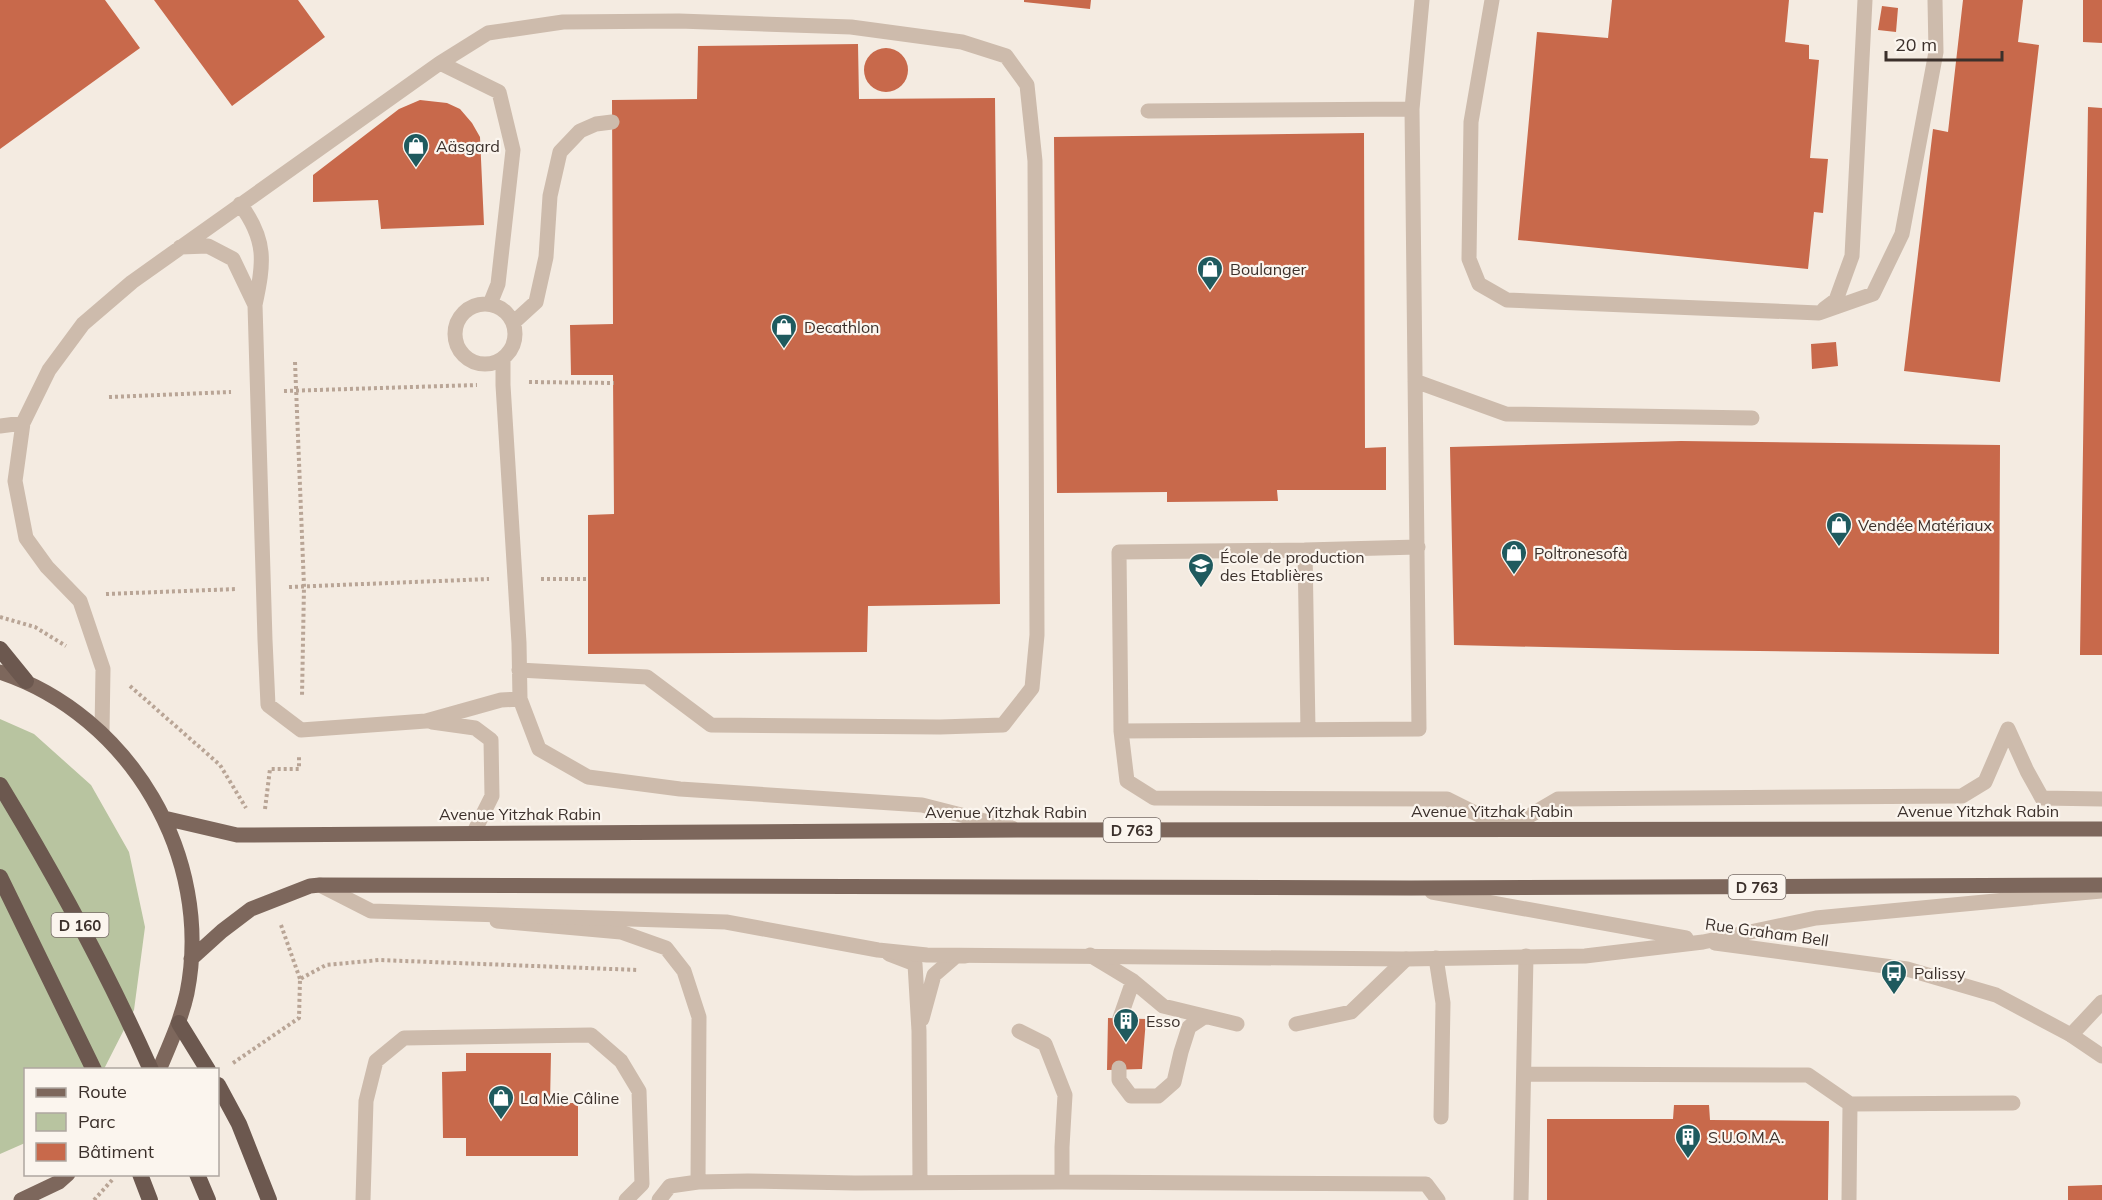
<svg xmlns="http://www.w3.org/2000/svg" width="2102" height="1200" font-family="Mulish,sans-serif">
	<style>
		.green { fill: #b8c4a0 }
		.building { fill: #c8694b }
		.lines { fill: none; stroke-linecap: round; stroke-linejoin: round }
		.path { stroke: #b9a596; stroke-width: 4; stroke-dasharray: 3 3; stroke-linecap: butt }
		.service { stroke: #cdbbac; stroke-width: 15 }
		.minor { stroke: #cdbbac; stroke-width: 15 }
		.primary { stroke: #7d675c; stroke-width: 15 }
		.trunk { stroke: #6c584f; stroke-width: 16 }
		.labels { text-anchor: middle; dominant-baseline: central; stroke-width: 4.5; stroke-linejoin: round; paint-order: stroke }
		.shield { fill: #fbf5ee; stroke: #756b66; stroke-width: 1.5 }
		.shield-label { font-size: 15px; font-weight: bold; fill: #3b302b }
		.poi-label { font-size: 16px; fill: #3b302b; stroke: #fbf5ee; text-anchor: start }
		.street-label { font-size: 16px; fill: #3b302b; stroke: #fbf5ee }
	</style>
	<rect width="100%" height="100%" fill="#f4ebe1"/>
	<!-- green -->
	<path class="green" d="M0 719 34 734 91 785 129 852 145 927 134 1010 104 1069 26 1070 25 1143 0 1154Z"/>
	<!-- building -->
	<path class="building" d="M0 0H105L140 48 0 149Z
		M154 0H298L325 37 232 106Z
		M1024 0H1091L1090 9 1024 2Z
		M1612 0H1789L1785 42 1809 45V59L1819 60 1810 158 1828 159 1823 213 1814 212 1808 269 1518 240 1537 32 1608 38Z
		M1963 0H2023L2018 42 2039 45 2000 382 1904 371 1933 129 1948 132Z
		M2083 0H2102V43L2083 42Z
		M1882 6 1898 8 1896 32 1878 30Z
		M858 44 859 99 995 98 1000 604 868 606 867 652 588 654V515L614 514 613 375H571L570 325 613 324 612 100 697 99 698 46Z
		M864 70a22 22 0 1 1 44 0a22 22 0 1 1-44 0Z
		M420 100 447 103 460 109 472 123 480 137 484 225 381 229 378 200 313 202V175L399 109Z
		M2088 107 2102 108V655H2080Z
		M1364 133 1365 448 1386 447V490H1277L1278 501 1167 502V492L1057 493 1054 137Z
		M1836 342 1838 366 1812 369 1811 344Z
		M1681 441 2000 445 1999 654 1675 650 1454 645 1450 447Z
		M1108 1018 1146 1019 1142 1069 1107 1070Z
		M466 1053H551L550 1103H578V1156H466V1138H443L442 1072 466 1071Z
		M1674 1105H1709L1710 1120 1829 1121 1828 1200H1547V1119H1673Z
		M2102 1185V1200H2068V1186Z"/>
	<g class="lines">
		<!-- path -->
		<path class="path" d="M295 362 304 586 302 697
			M529 382 614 383
			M284 391 477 385
			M109 397 231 392
			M541 579H588
			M289 587 489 579
			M106 594 237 589
			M0 617 35 627 66 646
			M130 686 220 765 246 808
			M265 809 270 769H299V756
			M281 925 300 979
			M233 1063 299 1018 300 979 326 965 379 960 638 970
			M94 1200 113 1179"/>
		<!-- service -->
		<path class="service" d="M1492 0 1471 122 1469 259 1479 284 1507 300 1819 313 1873 294 1902 234 1936 52 1935 0
			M440 63 488 33 563 22 679 21 851 27 962 42 1006 56 1027 85 1035 161 1037 635 1032 688 1003 725 940 727 711 725 647 677 519 670
			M1148 111 1412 109
			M240 204C267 240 264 263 255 305L265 640 268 705 301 730 426 721 501 700 520 699
			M180 247 208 246 233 259 255 305
			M455 334a30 30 0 1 1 60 0a30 30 0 1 1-60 0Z
			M1824 309 1836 300 1852 256 1865 0
			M513 323 536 302 546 257 550 196 560 152 580 131 596 124 612 122
			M503 359V385L519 643 520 699 539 749 588 777 680 789 922 805 1012 828
			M1415 381 1506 414 1752 418
			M0 426 23 423
			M1305 550 1418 547
			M432 722 475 728 491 740 492 796 474 832
			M1308 730 1305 550 1119 552 1121 731 1419 729 1412 109 1422 0
			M1121 731 1127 781 1154 798 1447 799 1507 829 1558 799 1962 796 1985 782 2008 729 2027 771 2042 798 2102 799
			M102 732 103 669 80 601 47 567 26 538 15 481 23 423 49 370 83 324 132 282 440 63 499 92 513 150 498 284 490 304
			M497 921 621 932 666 948 684 971 699 1017 698 1182
			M889 954 915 964 919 1031 920 1183
			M1090 955 1133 981 1163 1006 1237 1024
			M1436 958 1443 1003 1441 1117
			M1120 1018 1133 981
			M922 1019 934 975 956 956H965
			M1296 1024 1351 1012 1406 959
			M1019 1031 1045 1044 1065 1095 1062 1147V1182
			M2071 1035 2102 1002
			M1119 1068V1080L1131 1096H1158L1174 1082 1181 1052 1189 1027 1204 1017
			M1524 1074 1808 1075 1850 1104 2013 1103
			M363 1200 366 1101 376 1061 404 1038 591 1035 621 1061 639 1091 642 1184 626 1200
			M659 1200 670 1186 698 1182 748 1181 855 1183 1062 1182 1426 1184 1438 1200
			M1521 1200 1526 956
			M1849 1200 1850 1104"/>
		<!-- minor -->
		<path class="minor" d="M320 885 371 911 726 922 878 950 927 955 1406 959 1585 956 1703 942 1816 918 2101 891
			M1432 892 1686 938
			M1715 943 1907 969 1996 995 2071 1035 2102 1056"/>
		<!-- primary -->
		<path class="primary" d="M0 672C130 715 214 857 187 993 181 1020 170 1044 159 1070
			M164 818 237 835 1021 830 2102 829
			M191 959 222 931 251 909 310 886 320 885 1411 888 2102 885
			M21 1200 59 1182 68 1174"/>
		<!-- trunk -->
		<path class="trunk" d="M0 649 26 681
			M0 785C56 877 107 971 151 1070
			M0 877 94 1070
			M179 1023 208 1070
			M218 1085 239 1124 269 1200
			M140 1174 150 1200
			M197 1174 208 1200"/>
	</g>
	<!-- icons -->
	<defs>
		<symbol id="shop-pin" viewBox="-11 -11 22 30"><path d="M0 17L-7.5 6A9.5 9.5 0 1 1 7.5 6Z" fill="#1f5a5e" stroke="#fbf5ee"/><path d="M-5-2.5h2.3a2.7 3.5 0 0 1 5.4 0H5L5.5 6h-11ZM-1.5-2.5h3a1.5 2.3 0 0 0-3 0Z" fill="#fff"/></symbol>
		<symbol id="school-pin" viewBox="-11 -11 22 30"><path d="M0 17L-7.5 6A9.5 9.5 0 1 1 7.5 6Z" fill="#1f5a5e" stroke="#fbf5ee"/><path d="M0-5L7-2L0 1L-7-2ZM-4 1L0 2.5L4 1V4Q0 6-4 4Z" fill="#fff"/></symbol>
		<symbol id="bus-pin" viewBox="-11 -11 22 30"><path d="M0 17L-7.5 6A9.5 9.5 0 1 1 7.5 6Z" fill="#1f5a5e" stroke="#fbf5ee"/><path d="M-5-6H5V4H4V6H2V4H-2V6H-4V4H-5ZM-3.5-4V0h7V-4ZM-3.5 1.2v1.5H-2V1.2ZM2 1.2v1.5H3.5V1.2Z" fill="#fff"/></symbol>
		<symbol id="building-pin" viewBox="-11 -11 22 30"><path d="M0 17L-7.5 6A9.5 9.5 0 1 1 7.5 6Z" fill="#1f5a5e" stroke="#fbf5ee"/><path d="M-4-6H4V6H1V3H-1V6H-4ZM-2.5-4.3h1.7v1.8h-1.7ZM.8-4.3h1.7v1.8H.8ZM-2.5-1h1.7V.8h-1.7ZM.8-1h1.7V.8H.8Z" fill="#fff"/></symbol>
	</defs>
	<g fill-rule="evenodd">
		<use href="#shop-pin" x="401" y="131" width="30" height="40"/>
		<use href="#shop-pin" x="1195" y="254" width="30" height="40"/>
		<use href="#shop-pin" x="769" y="312" width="30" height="40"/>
		<use href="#shop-pin" x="1824" y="510" width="30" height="40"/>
		<use href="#shop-pin" x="1499" y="538" width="30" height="40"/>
		<use href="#school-pin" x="1186" y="551" width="30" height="40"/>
		<use href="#bus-pin" x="1879" y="958" width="30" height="40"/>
		<use href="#building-pin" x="1111" y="1006" width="30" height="40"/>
		<use href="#shop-pin" x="486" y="1083" width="30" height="40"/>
		<use href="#building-pin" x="1673" y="1122" width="30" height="40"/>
	</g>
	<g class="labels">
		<!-- shield labels -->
		<g class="shield">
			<rect x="1103.5" y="818" width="57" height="24" rx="4.5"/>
			<rect x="1728.5" y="875" width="57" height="24" rx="4.5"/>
			<rect x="51.5" y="913" width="57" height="24" rx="4.5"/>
		</g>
		<g class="shield-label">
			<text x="1132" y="830">D 763</text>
			<text x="1757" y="887">D 763</text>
			<text x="80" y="925">D 160</text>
		</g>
		<!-- poi labels -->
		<g class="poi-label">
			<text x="436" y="146">Aäsgard</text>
			<text x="1230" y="269">Boulanger</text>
			<text x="804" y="327">Decathlon</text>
			<text x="1858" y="525">Vendée Matériaux</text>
			<text x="1534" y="553">Poltronesofà</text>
			<text x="1220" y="557">École de production<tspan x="1220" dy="18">des Etablières</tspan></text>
			<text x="1914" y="973">Palissy</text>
			<text x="1146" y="1021">Esso</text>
			<text x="520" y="1098">La Mie Câline</text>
			<text x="1708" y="1137">S.U.O.M.A.</text>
		</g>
		<!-- street labels -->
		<g class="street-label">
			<text x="1492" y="811">Avenue Yitzhak Rabin</text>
			<text x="1978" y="811">Avenue Yitzhak Rabin</text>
			<text x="1006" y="812">Avenue Yitzhak Rabin</text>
			<text x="520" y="814">Avenue Yitzhak Rabin</text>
			<text transform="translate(1767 932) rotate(8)">Rue Graham Bell</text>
		</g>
	</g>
	<!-- legend -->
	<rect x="24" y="1068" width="195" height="108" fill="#fbf5ee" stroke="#aea6a0" stroke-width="1.5"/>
	<rect x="36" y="1088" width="30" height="9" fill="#7d675c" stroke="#aea6a0" stroke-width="1.5"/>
	<text x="78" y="1098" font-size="18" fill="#3b302b">Route</text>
	<rect x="36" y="1113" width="30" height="18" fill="#b8c4a0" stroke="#aea6a0" stroke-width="1.5"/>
	<text x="78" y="1128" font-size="18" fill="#3b302b">Parc</text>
	<rect x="36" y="1143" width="30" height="18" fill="#c8694b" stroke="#aea6a0" stroke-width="1.5"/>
	<text x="78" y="1158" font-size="18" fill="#3b302b">Bâtiment</text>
	<!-- scale -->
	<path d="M1886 51v9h116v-9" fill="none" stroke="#3b302b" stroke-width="3"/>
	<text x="1895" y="51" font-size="18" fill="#3b302b" stroke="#fbf5ee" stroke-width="4.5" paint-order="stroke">20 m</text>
</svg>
